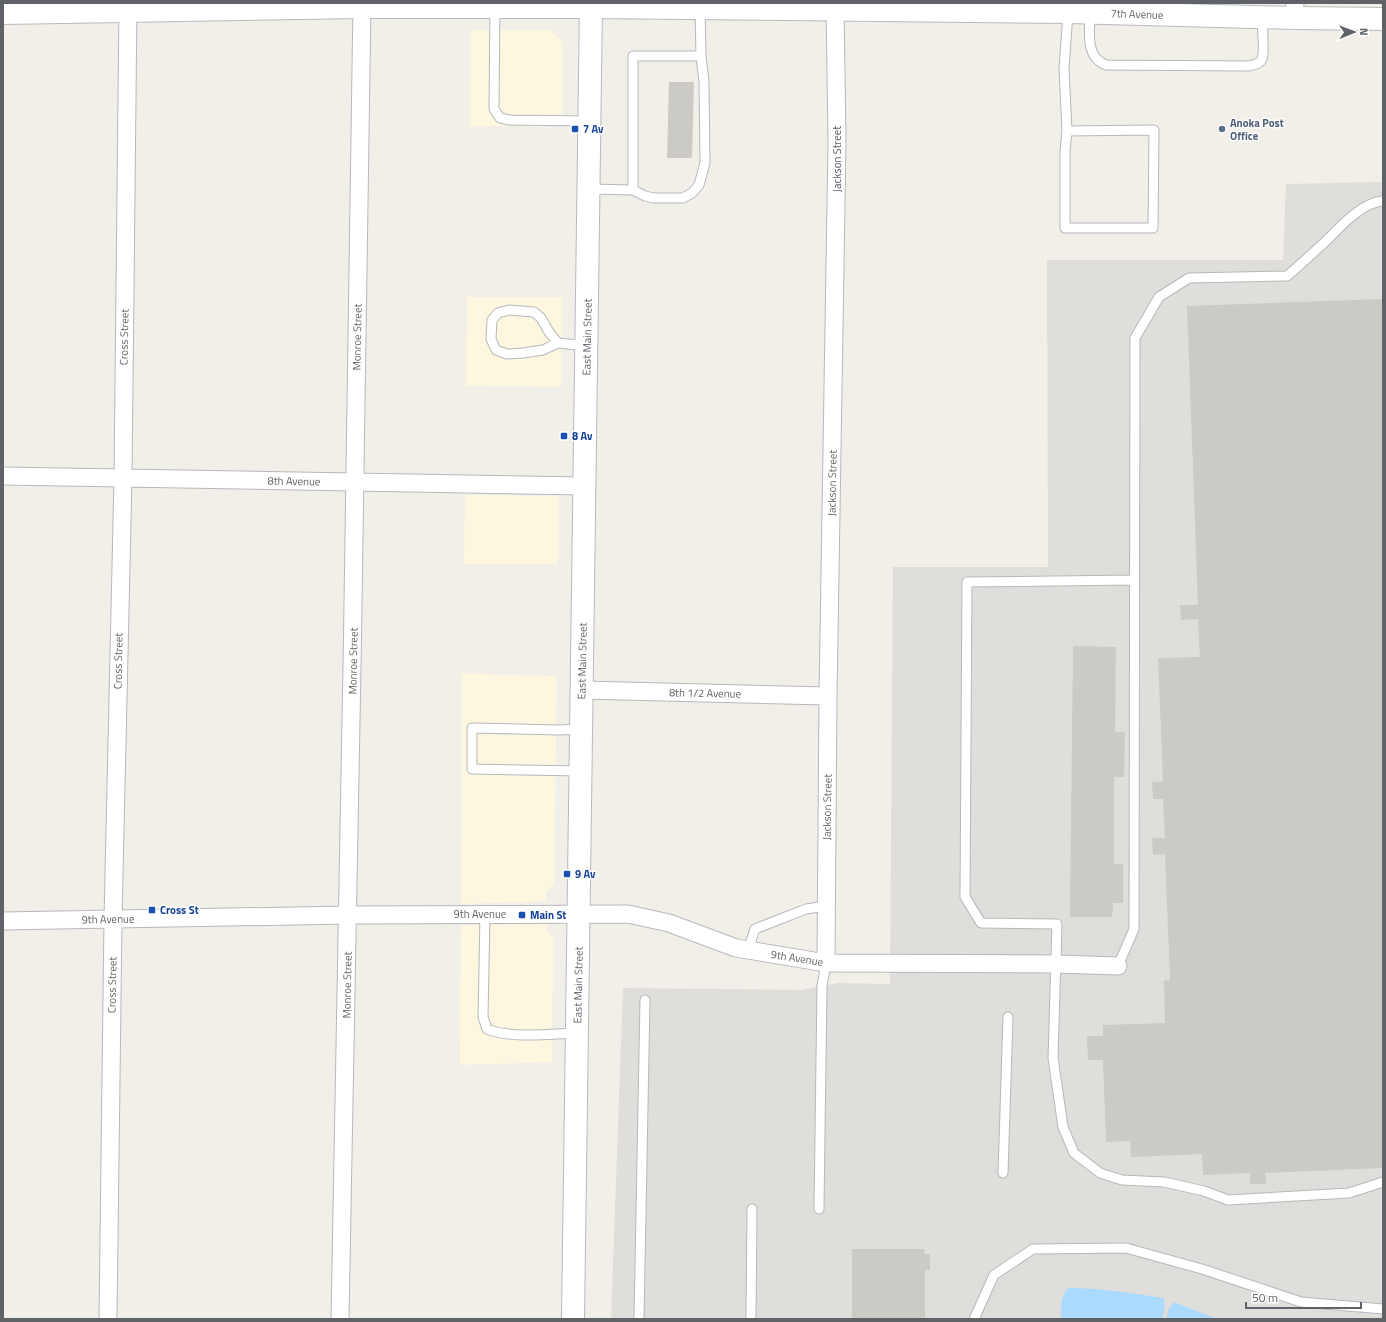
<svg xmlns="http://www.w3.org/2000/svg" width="1386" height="1322" font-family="'Titillium Web',sans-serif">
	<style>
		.commercial { fill: #fef7e0 }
		.industrial { fill: #e0deda }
		.water { fill: #aadaff }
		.building { fill: #cccac5 }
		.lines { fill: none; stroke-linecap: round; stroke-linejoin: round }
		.lane-casing { stroke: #b5b8bc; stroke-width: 11 }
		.street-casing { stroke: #b5b8bc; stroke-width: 19 }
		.secondary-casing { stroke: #b6babf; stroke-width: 24 }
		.lane { stroke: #fff; stroke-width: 9 }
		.street { stroke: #fff; stroke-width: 17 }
		.secondary { stroke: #fff; stroke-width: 22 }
		.transit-dot { fill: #1a4fb4; stroke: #fff; stroke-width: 1.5 }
		.service-dot { fill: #5c6f8a; stroke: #fff; stroke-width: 1.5 }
		.labels { text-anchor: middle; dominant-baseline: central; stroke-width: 3; stroke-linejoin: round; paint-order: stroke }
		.street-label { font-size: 11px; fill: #5f6368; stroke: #fff }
		.service-label { font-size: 11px; font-weight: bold; fill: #4e5e75; stroke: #fff; text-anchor: start }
		.transit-label { font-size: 11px; font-weight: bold; fill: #164399; stroke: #fff; text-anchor: start }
	</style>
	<rect width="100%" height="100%" fill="#f1efe8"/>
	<!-- commercial -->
	<path class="commercial" d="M471 30H550L562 41V126H470Z
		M467 297H562L561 387 466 386Z
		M465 495 559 496 558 564H464Z
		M462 674 557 676 554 884 546 892V901L461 904Z
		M547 924V931L553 938 552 1062 460 1065 461 925Z"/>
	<!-- industrial -->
	<path class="industrial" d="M1383 182V1319H611L623 988 801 990 838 983 890 984 893 567H1048L1047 260H1283L1286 184Z"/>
	<!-- water -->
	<path class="water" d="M1068 1288C1100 1288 1132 1293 1163 1298L1165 1306 1162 1319H1061C1061 1308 1060 1297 1068 1288Z
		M1174 1302 1217 1319H1167L1168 1310Z"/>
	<!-- building -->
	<path class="building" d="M669 82H694L692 158H667Z
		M1383 299V1168L1265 1173 1266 1184H1250V1173L1203 1175 1202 1154 1131 1157 1130 1141 1106 1142 1103 1060H1088L1087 1036H1103V1025L1165 1023 1164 981 1170 980 1165 854 1153 855 1152 838H1165L1163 799H1153L1152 782 1163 781 1158 658 1200 657 1198 619 1181 620 1180 605H1198L1187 306Z
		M1073 646 1116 647 1115 732H1125L1124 777H1114V864H1123V903H1113L1112 917H1070Z
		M852 1249H925L924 1254H930V1270H925V1319H852Z"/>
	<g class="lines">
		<defs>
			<path id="lane" d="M495 6 494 109 500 118 510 120 589 121
				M1090 12C1090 26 1086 50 1098 60 1100 62 1104 64 1106 65L1248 66C1253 65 1260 64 1262 59 1265 53 1262 26 1262 17
				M1067 131 1065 151V228H1153L1154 130 1067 131 1064 69 1068 12
				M589 189 633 190 645 196 654 198H683L692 193 699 185 705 163 704 82 701 56
				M633 190V56H701L700 8
				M558 343 549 332 541 318 534 312 509 310 498 313 492 320 491 339 496 350 507 354 523 353 543 350 558 343 587 346
				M1134 580 967 582 965 897 981 923 1057 924 1053 1058 1063 1127 1074 1153 1100 1173 1122 1180 1164 1182 1204 1191 1228 1200 1349 1193 1383 1182
				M581 771 472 769V728L559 730 581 729
				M485 914 483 1017 487 1029C511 1039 551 1034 577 1033
				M748 950 755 929 806 909 826 906
				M1118 966 1134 929 1135 338 1159 297 1189 278 1287 276C1300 265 1313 253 1326 241 1340 227 1362 202 1383 201
				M1003 1173 1008 1017
				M819 1209 822 986 826 963
				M639 1319 645 1000
				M751 1319 752 1209
				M974 1319 994 1275 1033 1249 1126 1248 1202 1269 1301 1302 1383 1309"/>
			<path id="street" d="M1294 18 1295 3
				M3 476 585 486
				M582 690 828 696
				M3 921 348 915 628 914 669 923 736 948 826 963 1056 964 1118 966
				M826 963 828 696 837 143 835 3
				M108 1319 113 919 123 478 128 3
				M340 1319C349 880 356 442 362 3"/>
			<path id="secondary" d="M3 13 362 7H591L1068 12 1294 18 1383 19
				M573 1319 591 3"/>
		</defs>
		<!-- lane casing -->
		<use href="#lane" class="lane-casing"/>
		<!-- street casing -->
		<use href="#street" class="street-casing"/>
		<!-- secondary casing -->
		<use href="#secondary" class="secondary-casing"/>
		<!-- lane -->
		<use href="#lane" class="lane"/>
		<!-- street -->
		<use href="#street" class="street"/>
		<!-- secondary -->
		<use href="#secondary" class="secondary"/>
	</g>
	<!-- markers -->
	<g class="transit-dot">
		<rect x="571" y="125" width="8" height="8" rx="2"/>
		<rect x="560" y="432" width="8" height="8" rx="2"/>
		<rect x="563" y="870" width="8" height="8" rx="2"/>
		<rect x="148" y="906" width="8" height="8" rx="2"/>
		<rect x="518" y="911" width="8" height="8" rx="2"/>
	</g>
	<circle class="service-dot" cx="1222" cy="129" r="4"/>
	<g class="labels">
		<!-- street labels -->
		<g class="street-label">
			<text transform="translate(1137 14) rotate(2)">7th Avenue</text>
			<text transform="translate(837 159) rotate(-90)">Jackson Street</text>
			<text transform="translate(124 337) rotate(-89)">Cross Street</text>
			<text transform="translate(357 337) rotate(-89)">Monroe Street</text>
			<text transform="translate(587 337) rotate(-89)">East Main Street</text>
			<text transform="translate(294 481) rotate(1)">8th Avenue</text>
			<text transform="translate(832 483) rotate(-89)">Jackson Street</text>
			<text transform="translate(118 661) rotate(-89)">Cross Street</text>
			<text transform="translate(353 661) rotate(-89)">Monroe Street</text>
			<text transform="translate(582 661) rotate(-89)">East Main Street</text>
			<text transform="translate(705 693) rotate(1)">8th 1/2 Avenue</text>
			<text transform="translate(827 807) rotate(-89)">Jackson Street</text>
			<text x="480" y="914">9th Avenue</text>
			<text transform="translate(108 919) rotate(-1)">9th Avenue</text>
			<text transform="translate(797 958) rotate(9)">9th Avenue</text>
			<text transform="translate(112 985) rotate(-89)">Cross Street</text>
			<text transform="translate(347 985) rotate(-89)">Monroe Street</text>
			<text transform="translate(578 985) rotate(-89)">East Main Street</text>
		</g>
		<!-- service labels -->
		<g class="service-label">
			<text x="1230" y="123">Anoka Post<tspan x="1230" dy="13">Office</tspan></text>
		</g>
		<!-- transit labels -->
		<g class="transit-label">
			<text x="583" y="129">7 Av</text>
			<text x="572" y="436">8 Av</text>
			<text x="575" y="874">9 Av</text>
			<text x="160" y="910">Cross St</text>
			<text x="530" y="915">Main St</text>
		</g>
	</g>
	<!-- border -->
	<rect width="1386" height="1322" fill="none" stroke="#5f6368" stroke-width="8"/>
	<!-- north arrow -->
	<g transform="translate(1354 32) rotate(89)" stroke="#ffffff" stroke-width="3" paint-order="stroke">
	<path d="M0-3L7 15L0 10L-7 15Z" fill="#5f6368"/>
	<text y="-6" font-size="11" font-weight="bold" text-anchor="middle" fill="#5f6368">N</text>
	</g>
	<!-- scale -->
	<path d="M1246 1302v6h115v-6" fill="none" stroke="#5f6368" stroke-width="2"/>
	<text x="1252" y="1302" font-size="12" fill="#5f6368" stroke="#ffffff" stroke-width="3" paint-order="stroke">50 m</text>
</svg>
